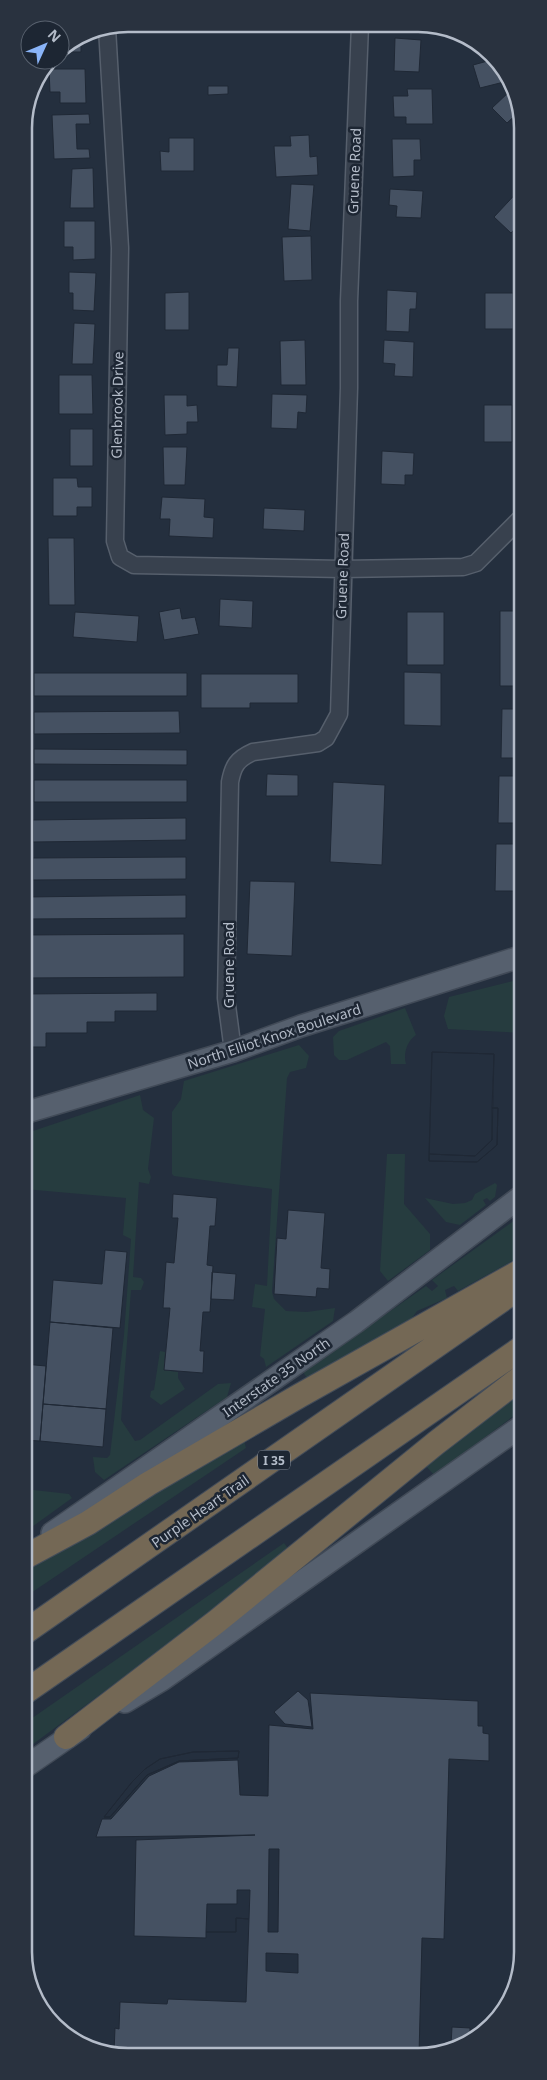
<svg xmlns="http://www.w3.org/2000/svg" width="547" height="2080" font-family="'Noto Sans',sans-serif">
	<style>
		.green { fill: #263c3f }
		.building { fill: #455162; stroke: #1f2835; fill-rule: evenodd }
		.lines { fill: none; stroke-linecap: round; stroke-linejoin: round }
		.minor-casing { stroke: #565f6c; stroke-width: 19 }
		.major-casing { stroke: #414a57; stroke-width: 24 }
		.highway-casing { stroke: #434c59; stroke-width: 26 }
		.minor { stroke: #38414e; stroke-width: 16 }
		.major { stroke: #56606e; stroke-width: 21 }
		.highway { stroke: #746855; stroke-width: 24 }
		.labels { text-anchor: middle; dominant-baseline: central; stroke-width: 5; stroke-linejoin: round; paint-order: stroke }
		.shield { fill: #1d2633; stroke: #878f9c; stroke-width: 1 }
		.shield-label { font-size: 12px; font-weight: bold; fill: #b4bcc9 }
		.street-label { font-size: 14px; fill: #b4bcc9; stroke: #1d2633 }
		.rim { fill: none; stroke: #b4bcc9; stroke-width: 2.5 }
	</style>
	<rect width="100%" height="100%" fill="#242f3e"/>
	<!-- green -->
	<path class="green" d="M521 979 523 1033 448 1029 444 1016 449 997Z
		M405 1008 416 1035C407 1041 403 1054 406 1064H391L390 1046 386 1042 347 1060H339L334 1055 333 1037 339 1031Z
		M299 1045 309 1056 306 1068 290 1072 287 1078 272 1292 274 1299 286 1311 307 1312 335 1308 333 1321 266 1367 264 1359 260 1356 265 1309 252 1307 255 1284 267 1286 272 1189 174 1176 172 1174V1112L181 1099 184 1081Z
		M140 1095 143 1110 154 1118 148 1169 151 1177 149 1184 139 1182 133 1277 141 1278 144 1282 141 1290H131L121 1420 135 1441 140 1440 218 1384 231 1383 227 1397 104 1480 95 1472 93 1457 107 1458 110 1455 124 1335 131 1239 123 1235 126 1198 24 1189V1146L33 1131Z
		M387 1154H405L404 1204 430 1234V1250L388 1281 380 1271Z
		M495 1183 497 1185 495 1197 490 1201 487 1198 483 1200 486 1205 460 1225 446 1222 425 1198 453 1204 465 1203 472 1200 475 1194Z
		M523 1214V1255L458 1291 454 1286 445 1290 447 1298 417 1311 412 1318 309 1381 303 1372 426 1286 432 1291 438 1286 432 1280Z
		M160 1351 165 1352 164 1370 178 1372V1378L185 1389 161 1405 150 1397 151 1391 154 1390Z
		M523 1392V1409L434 1475 425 1465Z
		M244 1440 246 1448 25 1597V1568L105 1520 110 1524 118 1516 116 1511Z
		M25 1489 69 1494 72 1498 25 1532Z
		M284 1543 290 1551 197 1623 25 1750V1723Z"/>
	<!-- building -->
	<path class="building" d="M81 37V52H60V51Z
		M395 38 421 40 419 72 394 71Z
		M495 59 504 82 480 88 473 65Z
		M49 69H85L86 103H60V92H50Z
		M208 86H228V94L208 95Z
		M407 89H432L433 124H406V117H394L393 96H408Z
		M510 91 520 111 507 123 492 108Z
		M89 114 90 124H76L77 149H89L90 158 54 159 52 115Z
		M309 135 310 157 317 156 318 175 276 177 274 146H291L290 136Z
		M169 138H194V171H161L160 151 169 152Z
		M392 139H420L421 160H414V176L393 177Z
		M93 168 94 208H70L72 169Z
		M291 184 314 185 310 231 288 229Z
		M522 187V221L511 233 494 217Z
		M390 189 423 191 421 218 396 217 397 206 389 205Z
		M64 221H95V259L73 260V247H64Z
		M311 236 312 280 284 281 282 237Z
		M69 272 96 273 94 311 73 310V293H69Z
		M387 290 417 292 416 309H410L409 332 386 331Z
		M189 292V330H165V293Z
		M485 293H513V329H485Z
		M74 323 95 324 93 364H72Z
		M305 340 306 385H281L280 341Z
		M384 340 414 342 413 377 394 376 395 364 383 363Z
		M228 348H239L237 387 217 386V365H227Z
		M59 375H92L93 414H59Z
		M272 394 307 395 306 413 298 412 297 429 271 428Z
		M164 395H187V406L197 405 198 422H187V434L165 435Z
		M484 405H512V442H484Z
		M70 429H93V466H70Z
		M163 447H187L185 485H164Z
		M382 451 414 453 413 475H405V485L381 484Z
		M53 478H77L78 487H92V507H77V516H53Z
		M162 497 205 499 204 517 214 518 213 538 169 536 170 519H160Z
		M264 508 305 510 304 531 263 529Z
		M48 538H74L75 605H49Z
		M220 599 253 601 252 628 219 626Z
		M180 608 182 619 195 617 199 634 164 640 159 612Z
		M500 611H523V686H500Z
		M75 612 139 616 137 642 73 637Z
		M407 612H444V665H407Z
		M404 672 441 673V726L404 725Z
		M34 673H187V696H34Z
		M201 674H298V703H250V708H201Z
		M502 709H523V758H501Z
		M179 711 180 733 34 734V712Z
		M34 749 187 750V765L34 764Z
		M267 774 298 775V796H266Z
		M499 776H523V823H498Z
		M34 780H187V802H34Z
		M333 782 385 785 382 865 330 862Z
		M186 818V840L33 842V820Z
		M496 844H523V891H495Z
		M186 857V879L33 880V858Z
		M250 881 295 882 292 956 247 954Z
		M186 895V918L26 919V897Z
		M184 934V977L25 978 24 935Z
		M157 993V1011H115V1022H87V1033H46V1047H24V994Z
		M432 1052 494 1054 492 1108H498L497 1145 477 1162 429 1161Z
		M432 1052 494 1054 492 1140 475 1156 429 1154Z
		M492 1108H498L497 1145 477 1162 429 1161V1154L475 1156 492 1140Z
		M173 1194 217 1198 215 1226H210L207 1265 213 1266 210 1312H203L200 1351H204L203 1373 164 1370 170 1308H163L166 1262 174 1263 178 1218H172Z
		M288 1210 325 1213 321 1268 330 1269 329 1289 317 1288 316 1297 274 1294 277 1238 286 1239Z
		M105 1250 127 1252 120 1328 50 1322 53 1280 102 1284Z
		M212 1272 236 1274 234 1300 211 1299Z
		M50 1322 113 1328 106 1409 43 1404Z
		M24 1364 46 1366 40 1441 24 1440Z
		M43 1404 106 1409 103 1447 40 1441Z
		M298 1691 308 1700 312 1727 285 1724 274 1712Z
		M310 1693 478 1701V1726H483V1733L489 1734V1761L449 1759 444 1939 422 1938 419 2055 118 2054V2052H114L115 2028 119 2029 120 2002 167 2004 168 1999 246 2002 249 1919 236 1918V1932H206V1938L134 1936 136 1840 255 1835 96 1837 102 1819H111L149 1776 179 1762 238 1760 240 1795 268 1796 269 1725 313 1729ZM269 1849H279L278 1932H268ZM266 1953 298 1954V1973L266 1971Z
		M239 1751 238 1758 179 1761 147 1775 110 1817H104L132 1782 145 1769 160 1759 193 1752Z
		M239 1751 238 1758 179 1761 147 1775 110 1817H104L132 1782 145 1769 160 1759 193 1752Z
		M237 1890H250L249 1919 236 1918V1932H206L207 1904H237Z
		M452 2027 470 2028V2042L464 2046 451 2045Z"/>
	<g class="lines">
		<defs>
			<path id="minor" d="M107 28 120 248 115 541 120 557 134 565 342 569 463 567 476 563 522 517
				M233 1051 226 998 230 782C233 766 237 759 253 752L318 743 326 738 339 714 349 388V301L360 25"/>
			<path id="major" d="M24 1113 233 1051 301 1026 523 956
				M52 1533 356 1322 523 1195
				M125 1702 162 1680 523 1425
				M25 1767 80 1729"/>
			<path id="highway" d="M25 1557 88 1523 148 1484 299 1396 521 1271
				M25 1632 523 1285
				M25 1692 523 1347
				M66 1737 216 1622 436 1443 523 1376"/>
		</defs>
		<!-- minor casing -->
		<use href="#minor" class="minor-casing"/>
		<!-- major casing -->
		<use href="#major" class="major-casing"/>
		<!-- highway casing -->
		<use href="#highway" class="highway-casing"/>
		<!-- minor -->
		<use href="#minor" class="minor"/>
		<!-- major -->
		<use href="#major" class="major"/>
		<!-- highway -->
		<use href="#highway" class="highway"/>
	</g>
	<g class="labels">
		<!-- shield labels -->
		<rect class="shield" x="258" y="1450.5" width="32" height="19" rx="4"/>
		<g class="shield-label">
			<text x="274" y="1460">I 35</text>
		</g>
		<!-- street labels -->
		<g class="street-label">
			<text transform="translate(354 171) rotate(-88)">Gruene Road</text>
			<text transform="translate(117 405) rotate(-89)">Glenbrook Drive</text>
			<text transform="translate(342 576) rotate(-88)">Gruene Road</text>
			<text transform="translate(228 965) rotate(-90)">Gruene Road</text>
			<text transform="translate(274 1036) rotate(-18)">North Elliot Knox Boulevard</text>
			<text transform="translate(276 1377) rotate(-35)">Interstate 35 North</text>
			<text transform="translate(200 1511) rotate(-35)">Purple Heart Trail</text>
		</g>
	</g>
	<!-- crop -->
	<path d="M0 0H547V2080H0ZM128 32H418A96 96 0 0 1 514 128V1952A96 96 0 0 1 418 2048H128A96 96 0 0 1 32 1952V128A96 96 0 0 1 128 32Z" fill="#29323f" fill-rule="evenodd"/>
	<path class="rim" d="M128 32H418A96 96 0 0 1 514 128V1952A96 96 0 0 1 418 2048H128A96 96 0 0 1 32 1952V128A96 96 0 0 1 128 32Z"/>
	<!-- north arrow -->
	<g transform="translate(45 45) rotate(46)"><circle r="24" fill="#1d2633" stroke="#59626f"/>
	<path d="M0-4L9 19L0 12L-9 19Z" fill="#8ab4f8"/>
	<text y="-8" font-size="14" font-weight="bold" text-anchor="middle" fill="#b4bcc9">N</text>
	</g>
</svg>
